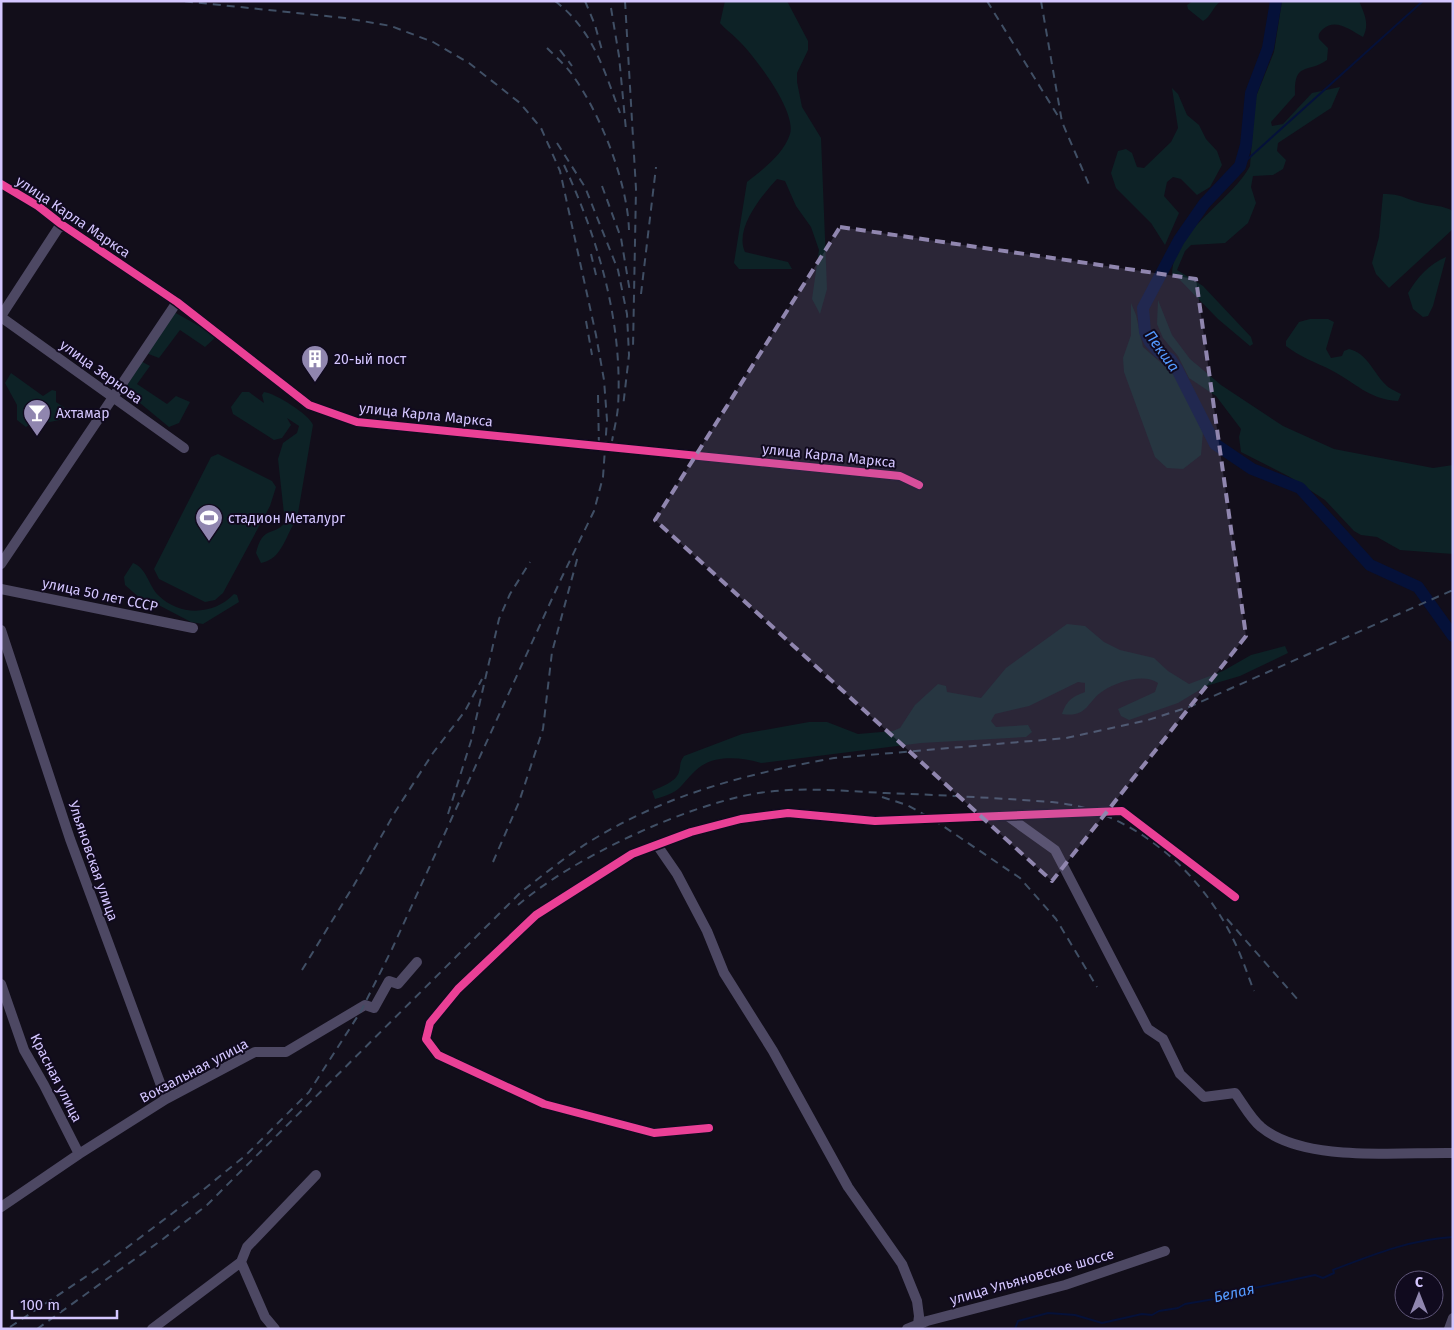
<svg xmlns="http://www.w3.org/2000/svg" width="1454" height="1330" font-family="'Fira Sans',sans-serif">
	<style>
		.green { fill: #0d2226 }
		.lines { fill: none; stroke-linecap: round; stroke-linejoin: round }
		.stream { stroke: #051139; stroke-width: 2 }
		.river { stroke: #051139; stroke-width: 12 }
		.minor { stroke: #4d4863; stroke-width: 10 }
		.rail { stroke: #404f65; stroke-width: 2; stroke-dasharray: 8 6; stroke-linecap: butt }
		.cycleway-casing { stroke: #100a1e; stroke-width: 11 }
		.cycleway { stroke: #ea4096; stroke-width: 8 }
		.marked { fill: #9086af; fill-opacity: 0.2; stroke: #9086af; stroke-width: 4; stroke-dasharray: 10 6; stroke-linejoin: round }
		.labels { text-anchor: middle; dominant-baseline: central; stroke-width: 4; stroke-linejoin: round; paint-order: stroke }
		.street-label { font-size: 14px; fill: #d4c6ff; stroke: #100a1e }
		.poi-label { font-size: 14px; fill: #d4c6ff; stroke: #100a1e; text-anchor: start }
		.water-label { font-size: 15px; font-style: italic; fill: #549aff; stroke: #100a1e }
	</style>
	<rect width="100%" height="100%" fill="#120e1a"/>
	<!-- green -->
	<path class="green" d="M725 1H787L808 41V50L797 73V82L802 107 821 138 827 289 820 314 812 299 819 250 811 227 796 206 785 181 777 179C762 195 734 229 745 252L788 262 792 269H739L734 263 747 182C762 170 784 154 790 134 797 111 753 54 737 39 731 33 725 29 720 23Z
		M1193 1H1221C1213 6 1211 17 1203 21L1188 9 1187 5Z
		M1282 1H1359C1364 13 1370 24 1363 37 1350 30 1336 18 1323 29 1319 33 1318 34 1319 39L1328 48 1327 60C1307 74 1294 61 1295 95L1271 122 1272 126 1283 124 1312 93 1340 87 1331 108 1278 143 1277 151 1286 160 1283 169 1273 175 1253 176 1251 187 1256 203 1248 223 1225 243 1191 245 1185 251 1177 270 1203 286 1251 337 1253 344 1250 346 1218 319 1179 279 1172 275C1172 231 1231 202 1250 166L1255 99 1274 52Z
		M1172 88 1178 94 1187 115 1199 125 1206 139 1217 151 1222 165 1210 187 1197 195 1181 179 1173 177 1167 182 1164 196 1179 213 1165 245 1151 223 1116 188 1111 173 1118 151 1126 149 1132 153 1137 167 1144 168 1171 142 1178 128Z
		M1383 194C1402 194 1405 199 1422 203 1433 206 1442 205 1453 211V229L1389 288 1376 274 1372 263 1379 237Z
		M1446 257 1433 306 1428 316 1423 317 1413 309 1408 293C1417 278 1429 264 1446 257Z
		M1158 300 1172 335 1190 359 1221 385 1283 426 1334 449 1433 468 1453 465V554L1400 550 1377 537 1361 535 1354 531 1325 500 1290 477 1241 452 1239 437 1241 429 1216 396 1189 378 1178 356 1163 338 1157 324Z
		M1131 303 1136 315 1143 347 1175 375 1203 432 1201 455 1183 469 1167 468 1155 457 1124 372 1123 358 1131 335Z
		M174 312 217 336 205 347 180 330 159 358 146 353Z
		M1310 319H1328L1334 322 1326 349 1331 358 1342 356 1344 351 1349 349C1367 353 1373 372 1385 384 1389 389 1396 391 1401 394L1398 401C1368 399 1356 383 1331 370 1315 362 1300 357 1286 346V341L1299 322Z
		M139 360 150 366 137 384 167 404 176 396 190 402 179 423 169 427 123 389Z
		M11 373 43 396 52 390 56 391V402L68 410 64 419 45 423 38 419 26 427 17 420V405L5 383Z
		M242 392H249L264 403 262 395 264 392C275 393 310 415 313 425L297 519C285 535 283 559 261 563L256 553C263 525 272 537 285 523L278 459 283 443 297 433 299 426 287 418 291 425 282 438 274 440 233 414 231 407Z
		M218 454 272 481 276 487 270 506 223 593 215 600 205 602 159 579 154 569 211 457Z
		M133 563C146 567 149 586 158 595 180 617 214 615 234 594L237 595 239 602 203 624 191 622 149 600 141 599 125 585 124 577Z
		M1067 624 1085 626 1104 642 1120 650 1154 658 1168 671 1189 684 1223 671 1251 655 1285 646 1288 653 1240 676 1206 686 1178 703 1129 720 1121 716 1118 709 1155 692 1158 683C1144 673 1117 682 1103 691 1087 701 1088 718 1062 714 1067 700 1072 697 1085 692V683L1078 682 1029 706 995 714 991 721 996 727 1028 725 1032 732 1026 737 921 743 761 763C740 757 712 754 695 771 678 788 681 792 655 799L652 791C661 787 676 782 679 772 681 765 679 763 684 756L742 734 809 722H827L858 734 893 731 900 728 915 705 938 684 946 686 947 692 981 698 1006 668Z"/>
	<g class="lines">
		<!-- stream -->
		<path class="stream" d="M1240 166 1423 1
			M1015 1329 1018 1321 1048 1313 1075 1315 1102 1323 1142 1314 1152 1315 1159 1311 1178 1308 1185 1304 1220 1298 1231 1293 1315 1275 1323 1278 1334 1273 1333 1270C1372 1255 1412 1239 1453 1237"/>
		<!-- river -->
		<path class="river" d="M1276 1 1268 48 1251 93 1246 145 1240 166 1204 204 1179 240 1143 308 1145 332 1150 342 1159 352 1170 359 1177 369 1215 444 1252 469 1300 488 1370 565 1418 587 1453 636"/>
		<!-- minor -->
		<path class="minor" d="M1 184 38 206 61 224 177 302 309 405 357 422 900 476 919 485
			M1 316 61 224
			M1 317 184 448
			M1 564 177 302
			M1 589 193 628
			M1 630 70 839 166 1099
			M1009 817 1055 850 1148 1029 1163 1039 1180 1074 1204 1097 1235 1093C1243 1104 1251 1119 1261 1127 1304 1163 1399 1152 1453 1153
			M657 845 677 874 707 931 724 973 773 1051 848 1187 902 1264 917 1301 919 1316 918 1324
			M1 984 24 1050 44 1085 79 1154
			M709 1128 654 1133 544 1104 438 1055 426 1039 430 1023 458 989 536 915 632 854 691 832 741 819 788 813 875 821 1122 811 1235 897
			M1 1207 79 1154 166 1099 247 1056 255 1052H286L365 1005 374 1008 389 981 398 984 417 962
			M241 1262 265 1317 275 1329
			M152 1329 241 1262 247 1247 316 1175
			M907 1329 927 1321 1065 1285 1165 1251
			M1449 1329 1453 1318"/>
		<!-- rail -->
		<path class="rail" d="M555 1C593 30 604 70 620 113
			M585 1 595 25 603 54
			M625 1 636 189 633 348
			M987 1 1058 116
			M1041 1 1062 122 1090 187
			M611 8 619 56 626 130
			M547 48C555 56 564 64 571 73 600 112 628 183 629 231
			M560 50 572 66
			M557 143 585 187 618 270 627 314 629 355 623 407
			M564 165C599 241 623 323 618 407 617 418 614 430 612 441
			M602 186 621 238 630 292
			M591 254 596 275
			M641 294 656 167
			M586 321 592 355
			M598 395 599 450
			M882 797 907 805 934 820 1020 878 1056 919 1097 987
			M448 814 471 741 499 619 510 594 530 562
			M493 862 519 802 543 729 552 652 578 556
			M518 905C573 858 682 807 753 794 796 786 841 791 885 793 941 795 996 798 1052 802 1067 804 1082 806 1096 812 1158 834 1209 886 1236 945 1243 960 1248 976 1254 991
			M1227 919 1298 1000
			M302 970 354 885 395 812 433 753 465 711 482 679
			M10 1327 105 1264 198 1194 246 1155 309 1092 361 1011 392 949 561 579 594 511 603 477 607 420 604 380 596 335 560 171 541 128 520 103 469 63 433 42 391 26 345 18 182 1
			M37 1329 163 1239 207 1205 521 892C546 873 571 852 599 836 671 793 751 773 834 758L1066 738 1148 720 1189 707 1453 590"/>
		<defs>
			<path id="cycleway" d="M1 184 38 206 61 224 177 302 309 405 357 422 900 476 919 485
				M709 1128 654 1133 544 1104 438 1055 426 1039 430 1023 458 989 536 915 632 854 691 832 741 819 788 813 875 821 1122 811 1235 897"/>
		</defs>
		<!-- cycleway casing -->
		<use href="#cycleway" class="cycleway-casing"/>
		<!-- cycleway -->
		<use href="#cycleway" class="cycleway"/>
	</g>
	<!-- marked area -->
	<path class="marked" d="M840 227 1196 279 1246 636 1052 881 655 520Z"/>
	<!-- icons -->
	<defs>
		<symbol id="building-pin" viewBox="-11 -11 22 30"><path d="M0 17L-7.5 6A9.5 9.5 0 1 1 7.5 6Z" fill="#9086af" stroke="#100a1e"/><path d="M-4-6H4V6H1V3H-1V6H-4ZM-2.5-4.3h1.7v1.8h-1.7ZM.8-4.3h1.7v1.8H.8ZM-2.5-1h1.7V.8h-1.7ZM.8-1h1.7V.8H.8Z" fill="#fff"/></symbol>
		<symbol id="bar-pin" viewBox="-11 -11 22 30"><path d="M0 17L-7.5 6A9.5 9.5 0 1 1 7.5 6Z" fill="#9086af" stroke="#100a1e"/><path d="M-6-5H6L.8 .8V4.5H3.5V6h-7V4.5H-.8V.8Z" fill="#fff"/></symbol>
		<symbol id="stadium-pin" viewBox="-11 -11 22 30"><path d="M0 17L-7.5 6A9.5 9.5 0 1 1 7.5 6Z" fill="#9086af" stroke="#100a1e"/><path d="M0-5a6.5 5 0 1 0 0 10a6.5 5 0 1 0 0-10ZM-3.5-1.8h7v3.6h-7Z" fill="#fff"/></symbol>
	</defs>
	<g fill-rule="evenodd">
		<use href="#building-pin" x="299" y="343" width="32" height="43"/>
		<use href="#bar-pin" x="21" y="397" width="32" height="43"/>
		<use href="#stadium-pin" x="193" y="502" width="32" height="43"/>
	</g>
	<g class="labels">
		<!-- street labels -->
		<g class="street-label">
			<text transform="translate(73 217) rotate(34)">улица Карла Маркса</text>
			<text transform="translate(101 372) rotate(36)">улица Зернова</text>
			<text transform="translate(426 415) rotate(6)">улица Карла Маркса</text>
			<text transform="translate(829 456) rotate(6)">улица Карла Маркса</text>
			<text transform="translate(100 595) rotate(12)">улица 50 лет СССР</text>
			<text transform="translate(93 861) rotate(71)">Ульяновская улица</text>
			<text transform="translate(194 1071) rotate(-28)">Вокзальная улица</text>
			<text transform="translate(56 1078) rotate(63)">Красная улица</text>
			<text transform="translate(1032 1277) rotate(-16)">улица Ульяновское шоссе</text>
		</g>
		<!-- poi labels -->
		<g class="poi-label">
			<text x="334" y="359">20-ый пост</text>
			<text x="56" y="413">Ахтамар</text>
			<text x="228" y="518">стадион Металург</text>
		</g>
		<!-- water labels -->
		<g class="water-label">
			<text transform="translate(1162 351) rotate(54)">Пекша</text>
			<text transform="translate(1234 1293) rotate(-13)">Белая</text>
		</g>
	</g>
	<!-- border -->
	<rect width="1454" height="1330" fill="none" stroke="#d4c6ff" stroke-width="5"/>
	<!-- north arrow -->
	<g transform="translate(1419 1295)"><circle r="24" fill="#100a1e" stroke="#5e5578"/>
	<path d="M0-4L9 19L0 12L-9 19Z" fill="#9086af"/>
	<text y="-8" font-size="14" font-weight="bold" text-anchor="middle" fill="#d4c6ff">С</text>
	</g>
	<!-- scale -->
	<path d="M12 1310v8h105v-8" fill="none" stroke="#d4c6ff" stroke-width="2.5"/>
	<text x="20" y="1310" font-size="15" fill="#d4c6ff" stroke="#100a1e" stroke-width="4" paint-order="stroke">100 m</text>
</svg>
